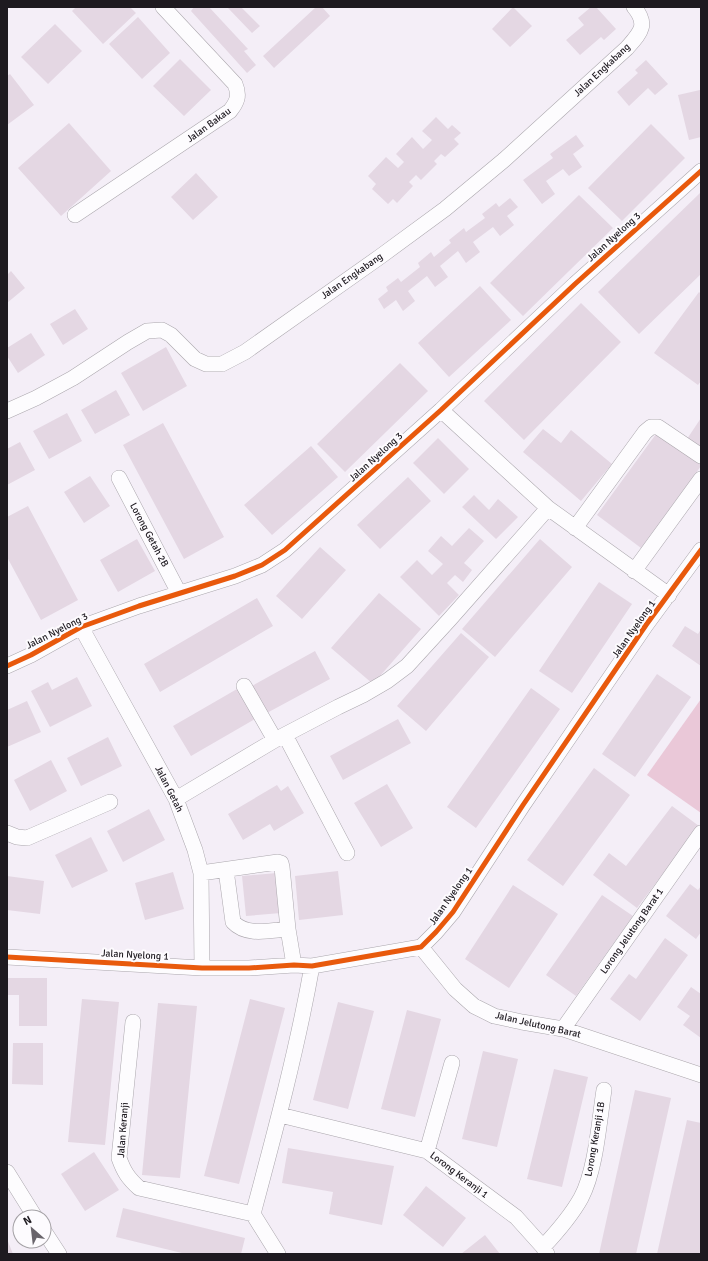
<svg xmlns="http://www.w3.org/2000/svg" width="708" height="1261" font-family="Signika,sans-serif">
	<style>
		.green { fill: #eac8d8 }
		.building { fill: #e4d7e3 }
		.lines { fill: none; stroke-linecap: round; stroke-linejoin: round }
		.minor-casing { stroke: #aba7ad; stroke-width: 16 }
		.minor { stroke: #fdfcfe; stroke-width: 15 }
		.cycleway-casing { stroke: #fdfbfe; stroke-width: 8 }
		.cycleway { stroke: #e8590c; stroke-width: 5 }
		.labels { text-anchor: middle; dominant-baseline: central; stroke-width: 4; stroke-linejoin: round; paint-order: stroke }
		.street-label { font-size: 10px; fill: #1e1a20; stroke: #fdfbfe }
	</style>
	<rect width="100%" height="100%" fill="#f4eef7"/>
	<!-- green -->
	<path class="green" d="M701 699V813L647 775Z"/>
	<!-- building -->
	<path class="building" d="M76 7H130L136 13 103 44 72 11Z
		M194 7H209L248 49 244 51 256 65 247 73 191 11Z
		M229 7H241L260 26 252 33 228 8Z
		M316 7H322L330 16 274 68 263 56Z
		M513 7 532 26 510 47 492 29Z
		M591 7H596L616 29 604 40 601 37 580 55 566 40 584 25 578 18Z
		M138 17 170 53 142 79 109 44Z
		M55 24 82 51 48 84 21 57Z
		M180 59 211 90 184 116 153 86Z
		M646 60 668 84 655 95 648 88 629 106 617 92 638 73 635 70Z
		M10 74 34 105 7 125V76Z
		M700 90 701 96V137L689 140 678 95Z
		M436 117 448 129 452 125 461 133 454 139 459 144 445 157 441 154 434 161 437 164 421 180 416 175 409 182 413 186 397 203 393 199 388 204 372 189 376 184 368 176 386 157 398 168 404 162 396 154 412 137 423 149 432 140 422 131Z
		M69 123 111 171 61 216 18 168Z
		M651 124 685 158 622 221 588 188Z
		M576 135 584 146 573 154 582 167 569 176 563 169 546 181 555 194 542 204 523 180 553 158 550 154Z
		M196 173 218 197 193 220 171 197Z
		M700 193 701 274 639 334 598 292Z
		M579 195 613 228 523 316 490 283Z
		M510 198 518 207 507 216 514 225 500 236 493 227 473 242 480 252 466 263 458 251 440 266 448 277 435 287 427 276 408 291 415 301 403 311 396 300 384 309 378 299 388 291 386 287 398 278 401 282 420 267 418 263 431 252 434 257 451 243 449 240 464 228 466 232 485 218 482 214 496 203 499 207Z
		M11 271 25 288 7 303V275Z
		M480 286 511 320 449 377 418 343Z
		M699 292 701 294V381L698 385 654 353Z
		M581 303 621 342 524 440 484 401Z
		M75 309 88 329 63 345 50 324Z
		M31 333 45 355 18 373 7 356V348Z
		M166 347 187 386 143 411 121 373Z
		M400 363 428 391 345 472 317 444Z
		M116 390 130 415 95 434 81 410Z
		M67 413 82 441 49 459 33 431Z
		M701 418V448L687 439Z
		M163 423 224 537 184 559 123 445Z
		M543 429 561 443 571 430 612 464 581 501 523 452Z
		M659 430 701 460V466L641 548 597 515Z
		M438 438 469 469 444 494 413 463Z
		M20 442 35 470 7 485V449Z
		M311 446 338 477 272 535 244 505Z
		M90 476 110 506 84 523 64 492Z
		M408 477 431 501 380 549 357 525Z
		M474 495 489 510 498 499 518 517 496 539 462 507Z
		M28 506 78 600 41 620 7 557V517Z
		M469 528 484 541 464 563 472 570 463 582 455 575 447 583 459 595 439 616 400 577 417 560 432 575 443 564 428 551 441 536 452 546Z
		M137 539 155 571 118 592 100 560Z
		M540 539 572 567 495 657 462 629Z
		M320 547 346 570 302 619 276 596Z
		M599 582 632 604 572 693 539 671Z
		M379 593 421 629 373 684 331 648Z
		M257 598 273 626 160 692 144 664Z
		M685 626 698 634 701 629V666L672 646Z
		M461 633 489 657 426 731 397 706Z
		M315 651 330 679 265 714 250 687Z
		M657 674 691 697 635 777 602 754Z
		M77 677 92 706 50 727 31 691 48 682 52 690Z
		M531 688 560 709 476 828 447 807Z
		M237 689 255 719 191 756 173 726Z
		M27 701 41 732 7 747V710Z
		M398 719 411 743 343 780 330 756Z
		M108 737 122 766 81 786 67 758Z
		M51 760 67 791 30 811 14 780Z
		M594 768 630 795 563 886 527 860Z
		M387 784 413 828 381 847 354 803Z
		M277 785 281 791 288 786 304 813 274 831 270 824 243 840 228 814Z
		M672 806 699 826 637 908 593 875 609 853 626 866Z
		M149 809 165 840 123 862 107 831Z
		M91 837 108 871 72 888 55 855Z
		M338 871 343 915 299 920 295 876Z
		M173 872 184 909 145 920 135 883Z
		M277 873 281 913 246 916 242 876Z
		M7 876 44 881 40 914 7 910Z
		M690 884 698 890 701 886V932L696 939 666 916Z
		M513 885 558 914 509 988 465 959Z
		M602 895 633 916 576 996 546 975Z
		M665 938 688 955 640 1021 610 999 629 974 636 979Z
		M7 978H47V1026H19V995H7Z
		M691 987 701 994V1038L683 1025 690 1016 677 1007Z
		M82 999 119 1002 105 1145 68 1142Z
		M250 999 285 1008 239 1184 204 1176Z
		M338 1002 374 1011 348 1109 313 1100Z
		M158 1003 197 1006 180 1178 142 1175Z
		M407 1010 441 1019 415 1117 381 1109Z
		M13 1043H43V1085L12 1084Z
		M483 1051 518 1059 497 1147 462 1139Z
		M554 1069 588 1077 562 1187 527 1179Z
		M635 1090 671 1098 636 1254H599Z
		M687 1120 701 1123V1254H657Z
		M288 1148 394 1166 382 1225 329 1214 333 1192 282 1183Z
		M94 1152 119 1190 85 1211 61 1174Z
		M426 1186 466 1218 443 1247 403 1215Z
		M123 1208 245 1238 241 1254H186L116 1237Z
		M485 1235 500 1254H461Z
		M7 1239 13 1254H7Z"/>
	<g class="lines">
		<defs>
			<path id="minor" d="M75 215 230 111C237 102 240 96 235 84L163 7
				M441 410 548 508 669 595
				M7 411 36 398 73 378 128 342 147 331 162 330 171 335 195 359 206 364H222L245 352 381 256 445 209 504 160 627 48C640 33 649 25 634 7
				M119 478 179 593
				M575 528 645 432 651 427H658L701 456
				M634 571 701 479
				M81 627 176 799 195 850 201 873 202 968
				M7 666 31 655 81 627 139 606 235 576 262 565 285 550 441 410 575 284 701 171
				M244 686 275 740
				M285 735 347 853
				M176 799 275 740 338 707 363 695 387 681 407 666 450 619 548 508
				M7 833 17 837 27 838 110 802
				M226 870 233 922C247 937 271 930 288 929
				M201 873 278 862 281 863 282 867 288 929 294 965
				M421 947 455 989 474 1006 494 1016 522 1022 563 1029 701 1075
				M7 957 202 968H249L294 965 312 966 421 947 436 932 453 912 523 805 646 625 701 550
				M133 1022 119 1158C124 1172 128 1178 139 1188L253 1214
				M563 1029 701 833
				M280 1115 427 1151 516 1217 543 1247 547 1254
				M427 1151 452 1063
				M7 1172 35 1217
				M44 1231 59 1254
				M543 1247C557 1232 571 1216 581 1198 596 1170 599 1122 604 1090
				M278 1254 253 1214C275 1132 297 1050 312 966"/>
		</defs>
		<!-- minor casing -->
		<use href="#minor" class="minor-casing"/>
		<!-- minor -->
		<use href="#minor" class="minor"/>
		<defs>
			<path id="cycleway" d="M7 666 31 655 81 627 139 606 235 576 262 565 285 550 441 410 575 284 701 171
				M7 957 202 968H249L294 965 312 966 421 947 436 932 453 912 523 805 646 625 701 550"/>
		</defs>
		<!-- cycleway casing -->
		<use href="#cycleway" class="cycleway-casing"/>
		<!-- cycleway -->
		<use href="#cycleway" class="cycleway"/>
	</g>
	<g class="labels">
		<!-- street labels -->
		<g class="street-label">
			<text transform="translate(602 70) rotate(-43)">Jalan Engkabang</text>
			<text transform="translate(209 125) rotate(-36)">Jalan Bakau</text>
			<text transform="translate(614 237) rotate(-42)">Jalan Nyelong 3</text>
			<text transform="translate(352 276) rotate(-35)">Jalan Engkabang</text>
			<text transform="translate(376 457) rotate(-42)">Jalan Nyelong 3</text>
			<text transform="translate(149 535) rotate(62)">Lorong Getah 2B</text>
			<text transform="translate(634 629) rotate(-55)">Jalan Nyelong 1</text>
			<text transform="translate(57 631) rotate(-27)">Jalan Nyelong 3</text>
			<text transform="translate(169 789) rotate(63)">Jalan Getah</text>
			<text transform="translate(451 896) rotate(-55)">Jalan Nyelong 1</text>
			<text transform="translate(632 931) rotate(-55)">Lorong Jelutong Barat 1</text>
			<text transform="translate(135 955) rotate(3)">Jalan Nyelong 1</text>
			<text transform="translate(538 1025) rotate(13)">Jalan Jelutong Barat</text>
			<text transform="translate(123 1130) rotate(-86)">Jalan Keranji</text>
			<text transform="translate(595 1139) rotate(-80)">Lorong Keranji 1B</text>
			<text transform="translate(459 1175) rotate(37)">Lorong Keranji 1</text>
		</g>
	</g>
	<!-- border -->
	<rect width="708" height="1261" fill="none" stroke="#1e1a20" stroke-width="16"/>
	<!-- north arrow -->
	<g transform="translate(32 1229) rotate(332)"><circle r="19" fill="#fdfbfe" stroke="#a4a1a5"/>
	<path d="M0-3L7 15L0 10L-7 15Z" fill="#69646b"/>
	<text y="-6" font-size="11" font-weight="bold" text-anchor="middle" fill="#1e1a20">N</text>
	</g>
</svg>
